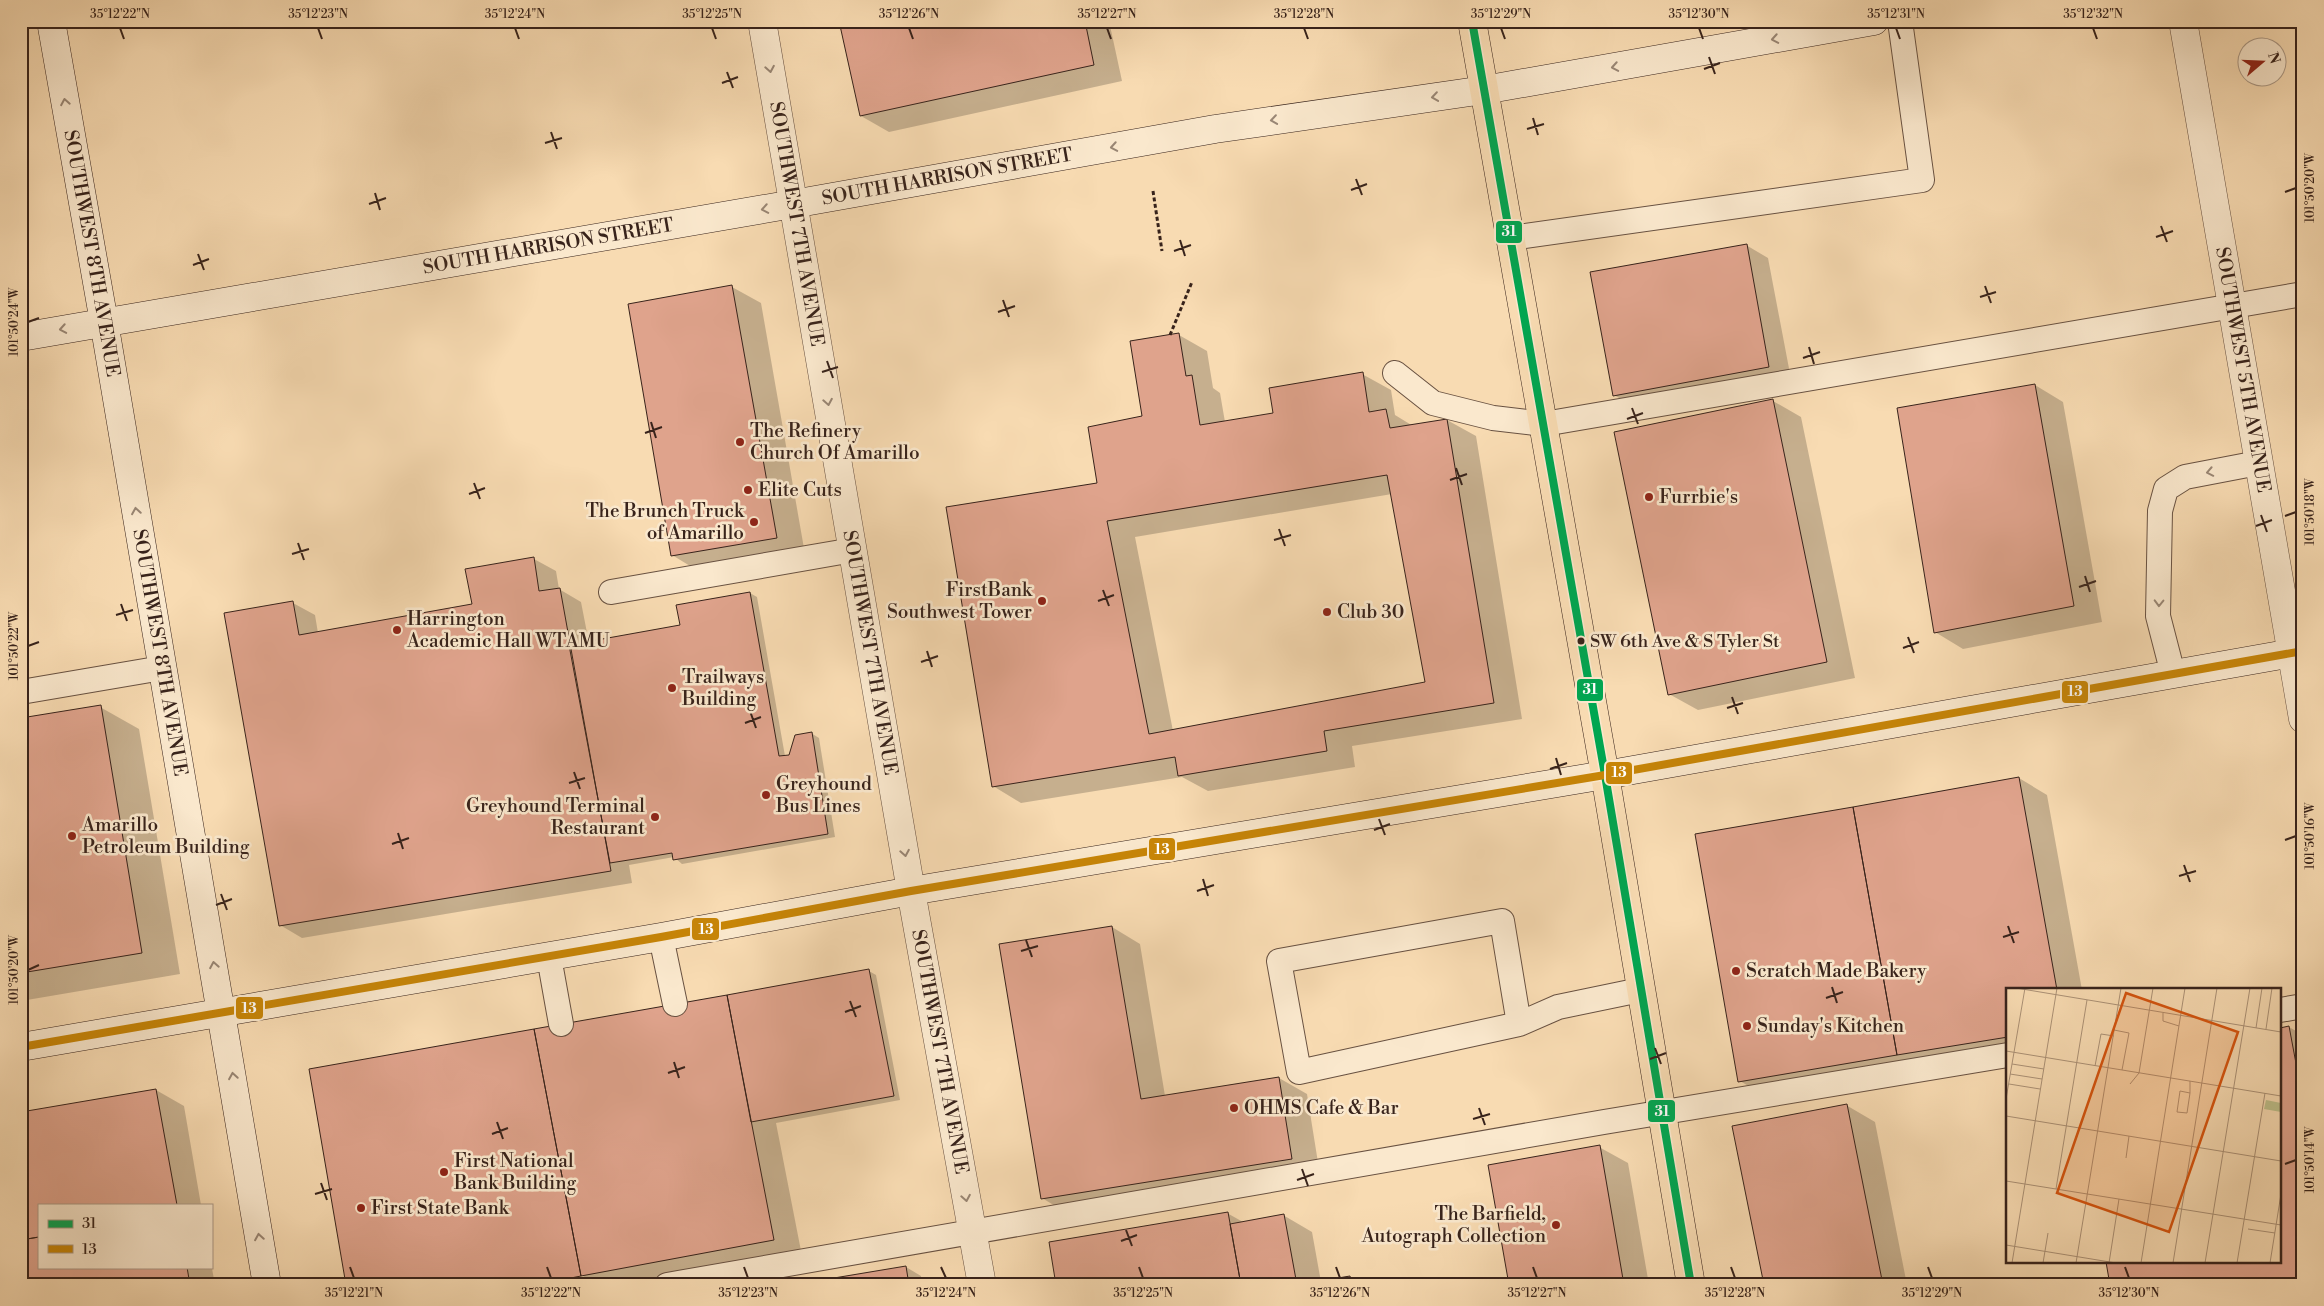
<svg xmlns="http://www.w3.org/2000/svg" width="2324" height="1306" font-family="'Libre Bodoni',serif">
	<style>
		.shadow { fill: #0003; fill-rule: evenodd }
		.building { fill: #dfa38c; stroke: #38231b; fill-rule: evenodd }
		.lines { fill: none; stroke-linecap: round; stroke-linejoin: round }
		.service-casing { stroke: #685141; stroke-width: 26 }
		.tertiary-casing { stroke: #685141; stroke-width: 29 }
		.secondary-casing { stroke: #38231b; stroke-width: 29 }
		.primary-casing { stroke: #38231b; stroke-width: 29 }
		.path { stroke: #38231b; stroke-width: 3; stroke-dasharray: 4 2.5; stroke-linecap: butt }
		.service { stroke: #fae8cd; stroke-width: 24 }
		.tertiary { stroke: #fae8cd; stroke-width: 28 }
		.secondary { stroke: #fae8cd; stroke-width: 28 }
		.primary { stroke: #f8dbb2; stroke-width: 28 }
		.bus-1-casing { stroke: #fae8cd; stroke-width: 11 }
		.bus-2-casing { stroke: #fae8cd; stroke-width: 11 }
		.bus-1 { stroke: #00a651; stroke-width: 8 }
		.bus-2 { stroke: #c78507; stroke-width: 8 }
		.oneway { stroke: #998674 }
		.ticks { fill: none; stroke: #38231b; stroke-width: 2 }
		.poi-dot { fill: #8f2418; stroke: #fae8cd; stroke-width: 2 }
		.bus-dot { fill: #38231b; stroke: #fae8cd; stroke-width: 2 }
		.labels { text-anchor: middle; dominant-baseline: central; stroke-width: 5; stroke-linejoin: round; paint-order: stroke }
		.bus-label { font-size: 18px; fill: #38231b; stroke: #fae8cd; text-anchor: start }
		.street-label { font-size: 19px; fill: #38231b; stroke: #fae8cd }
		.poi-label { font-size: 19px; fill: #38231b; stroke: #fae8cd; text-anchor: start }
		.inset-road { fill: none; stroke: #ab9176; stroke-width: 1 }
		.view { fill: #d6540e; fill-opacity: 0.15; stroke: #d6540e; stroke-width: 2.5 }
		.inset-edge { fill: none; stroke: #38231b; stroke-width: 2.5 }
		.line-badge { stroke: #fae8cd; stroke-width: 2 }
		.badge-label { font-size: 14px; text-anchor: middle; font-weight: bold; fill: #fff }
		.neatline { fill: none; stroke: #38231b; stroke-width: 2 }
		.ticks-label { font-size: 12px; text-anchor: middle; fill: #38231b }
	</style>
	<rect width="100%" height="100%" fill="#f8dbb2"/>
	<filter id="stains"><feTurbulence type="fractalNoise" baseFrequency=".004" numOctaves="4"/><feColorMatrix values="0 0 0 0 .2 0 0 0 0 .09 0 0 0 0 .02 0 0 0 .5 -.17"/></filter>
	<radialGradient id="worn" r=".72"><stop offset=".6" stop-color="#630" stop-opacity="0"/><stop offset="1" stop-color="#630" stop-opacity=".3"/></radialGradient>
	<!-- shadow -->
	<path class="shadow" d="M840 21H1109L1122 81 889 132 861 116Z
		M1746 245 1768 258 1791 379 1636 408 1614 395Z
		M732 287 761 303 805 554 700 572 672 555Z
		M1179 335 1207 351 1213 388 1220 393 1225 422 1275 414 1362 374 1391 390 1395 415 1413 426 1447 420 1476 436 1522 719 1352 746 1355 767 1208 791 1182 777 1021 803 993 786 1099 484 1143 417ZM1392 494 1427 683 1173 731 1135 537Z
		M2035 385 2063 402 2102 622 1963 649 1935 632Z
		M1773 401 1801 417 1855 678 1698 710 1669 694Z
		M534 559 556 571 559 589 581 602 589 643 681 626 750 593 757 597 785 756H790L811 733 819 738 835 837 682 864 674 857 629 865 632 883 302 938 280 925 293 603 315 615 318 633 473 605Z
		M100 707 139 729 180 974 21 1001V720Z
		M2019 778 2047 795 2082 990H2008V1057L1762 1094 1740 1081Z
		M1112 927 1140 944 1165 1096 1279 1078 1307 1094 1320 1175 1070 1215 1042 1198Z
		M869 971 876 975 900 1100 776 1123 802 1256 648 1285H598L576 1272 575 1274 593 1285H348Z
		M2289 1027 2303 1035V1285L2280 1262Z
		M156 1090 184 1106 201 1205H39V1267H211V1263L215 1285H21V1113Z
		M1846 1105 1875 1122 1907 1285H1765Z
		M1599 1147 1628 1163 1649 1285H1510Z
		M1227 1213 1243 1222 1283 1215 1312 1232 1321 1282 1350 1277 1357 1281 1358 1285H1057Z
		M906 1267 921 1276 922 1285H803Z"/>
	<!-- building -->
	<path class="building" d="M839 21H1085L1094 65 860 116Z
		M1747 244 1769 367 1613 396 1590 272Z
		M732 285 777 538 671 556 628 304Z
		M1179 333 1186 376 1192 375 1200 425 1273 413 1269 388 1363 372 1369 412 1386 409 1390 428 1447 419 1494 703 1324 731 1327 751 1178 776 1175 757 992 787 946 507 1097 483 1088 427 1142 416 1130 341ZM1387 475 1425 682 1149 734 1107 521Z
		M2035 384 2074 606 1934 633 1897 408Z
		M1773 399 1827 662 1668 695 1614 432Z
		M534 557 539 591 560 588 611 871 279 926 224 613 293 601 299 635 472 604 465 569Z
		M750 592 779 756 789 755 795 735 812 732 828 834 673 860 672 853 610 863 569 645 680 625 676 605Z
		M101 705 142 953 21 973V718Z
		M2019 777 2057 990H2008V1037L1897 1055 1853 807Z
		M1853 807 1897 1055 1738 1082 1695 834Z
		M1112 926 1141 1099 1279 1077 1292 1159 1041 1199 999 944Z
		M869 969 894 1096 751 1122 727 995Z
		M727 995 774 1240 581 1276 534 1029Z
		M2289 1026 2303 1101V1285H2110L2106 1262H2280V1028Z
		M534 1029 581 1276 535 1285H346L309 1069Z
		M156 1089 177 1205H39V1237L21 1240V1112Z
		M1847 1104 1883 1285H1764L1732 1126Z
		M1600 1145 1624 1285H1509L1488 1165Z
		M1228 1212 1241 1285H1056L1049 1242Z
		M1284 1214 1297 1285H1241L1230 1224Z
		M39 1237V1267H187L190 1285H21V1240Z
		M906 1266 909 1285H798V1284Z
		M1350 1276 1352 1285H1297Z"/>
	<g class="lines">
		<defs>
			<path id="service" d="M1511 238 1922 180 1900 21
				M1395 373 1433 403 1493 418 1544 424 2303 294
				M611 592 853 550
				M2173 674 2158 616 2160 511 2166 489 2185 477 2258 463
				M21 692 162 668
				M661 937 675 1004
				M549 957 561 1024
				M2280 1010 2303 1006
				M1519 1024 1299 1072 1279 961 1502 921 1519 1024 1558 1007 1640 990
				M667 1285 1604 1122 2008 1055"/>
			<g id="tertiary">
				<path id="s1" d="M762 21 911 891 982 1285"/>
				<path id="s2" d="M2183 21 2303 719"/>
			</g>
			<g id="secondary">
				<path id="s3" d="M51 21 104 322 267 1285"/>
				<path id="s4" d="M21 337 793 204 1215 129 1484 90 1874 21"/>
				<path d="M21 1047 661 937 911 891 1605 775 2303 651"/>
			</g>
			<path id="primary" d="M1472 21 1605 775 1691 1285"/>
		</defs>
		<!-- service casing -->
		<use href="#service" class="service-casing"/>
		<!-- tertiary casing -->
		<use href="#tertiary" class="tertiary-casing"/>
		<!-- secondary casing -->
		<use href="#secondary" class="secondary-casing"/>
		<!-- primary casing -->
		<use href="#primary" class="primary-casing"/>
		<!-- path -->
		<path class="path" d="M1153 191 1162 251
			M1170 335 1192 282"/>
		<!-- service -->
		<use href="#service" class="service"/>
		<!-- tertiary -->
		<use href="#tertiary" class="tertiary"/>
		<!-- secondary -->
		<use href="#secondary" class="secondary"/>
		<!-- primary -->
		<use href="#primary" class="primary"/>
		<defs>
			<path id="bus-1" d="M1472 21 1605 775 1691 1285"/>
			<path id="bus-2" d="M21 1047 661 937 911 891 1605 775 2303 651"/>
		</defs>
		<!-- bus-1 casing -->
		<use href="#bus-1" class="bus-1-casing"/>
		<!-- bus-2 casing -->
		<use href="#bus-2" class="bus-2-casing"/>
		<!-- bus-1 -->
		<use href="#bus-1" class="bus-1"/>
		<!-- bus-2 -->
		<use href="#bus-2" class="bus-2"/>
	</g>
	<!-- one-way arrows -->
	<defs><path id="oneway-chevron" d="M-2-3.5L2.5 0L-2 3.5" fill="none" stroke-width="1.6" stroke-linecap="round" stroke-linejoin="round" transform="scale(1.25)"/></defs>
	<g class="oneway">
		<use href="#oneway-chevron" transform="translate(1775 39) rotate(170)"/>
		<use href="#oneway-chevron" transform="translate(1615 67) rotate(170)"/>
		<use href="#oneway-chevron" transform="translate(770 69) rotate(80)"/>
		<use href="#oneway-chevron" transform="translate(1435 97) rotate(172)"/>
		<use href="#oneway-chevron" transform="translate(65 102) rotate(-100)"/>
		<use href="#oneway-chevron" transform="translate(1274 120) rotate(172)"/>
		<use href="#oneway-chevron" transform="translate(1114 147) rotate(170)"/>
		<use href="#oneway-chevron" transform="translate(765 209) rotate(170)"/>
		<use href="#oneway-chevron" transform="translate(63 329) rotate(170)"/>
		<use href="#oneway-chevron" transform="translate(828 402) rotate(80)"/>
		<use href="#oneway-chevron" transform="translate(2210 472) rotate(169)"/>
		<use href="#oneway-chevron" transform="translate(136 511) rotate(-99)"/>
		<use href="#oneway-chevron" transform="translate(2159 603) rotate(91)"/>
		<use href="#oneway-chevron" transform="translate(905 853) rotate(80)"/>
		<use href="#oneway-chevron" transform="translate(214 965) rotate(-100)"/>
		<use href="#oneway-chevron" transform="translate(233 1076) rotate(-99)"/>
		<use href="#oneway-chevron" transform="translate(966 1198) rotate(80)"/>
		<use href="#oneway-chevron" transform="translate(259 1237) rotate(-99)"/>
	</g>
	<!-- ticks -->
	<path class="ticks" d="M120 28 124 39M318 28 322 39M515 28 519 39M712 28 716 39M909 28 913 39M1107 28 1111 39M1304 28 1308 39M1501 28 1505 39M1699 28 1703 39M1896 28 1900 39M2093 28 2097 39M1709 57 1715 74M1704 69 1720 63M727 72 733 88M722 83 738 77M1533 118 1538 135M1527 129 1544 124M551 132 557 149M545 143 562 138M1356 179 1362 195M1351 190 1367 184M2285 192 2296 188M375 193 380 210M369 204 386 198M2161 226 2167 242M2156 237 2173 231M1180 240 1185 256M1174 251 1191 245M198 254 204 270M193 265 209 259M1985 286 1991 303M1980 297 1996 292M1003 300 1009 317M998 312 1015 306M28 322 39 318M1809 347 1814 364M1803 358 1820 352M827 361 833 378M822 372 838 367M1632 408 1638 424M1627 419 1643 413M651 422 656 438M645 433 662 427M1456 468 1462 485M1450 480 1467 474M474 483 480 499M469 494 485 488M2261 515 2267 532M2285 516 2296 512M2256 526 2272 520M1279 529 1285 546M1274 540 1291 535M298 543 304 560M292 554 309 549M2085 576 2090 592M2079 587 2096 581M1103 590 1109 606M1098 601 1114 595M121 604 127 621M116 615 133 610M1908 637 1914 653M28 646 39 642M1903 648 1919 642M927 651 932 667M921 662 938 656M1732 697 1738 714M1727 708 1743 703M750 711 756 728M745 723 761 717M1556 758 1561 775M1550 769 1567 763M574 772 580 789M569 783 585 778M1379 819 1385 835M1374 830 1390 824M398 833 403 849M2285 840 2296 836M392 844 409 838M2184 865 2190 882M2179 876 2196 871M1203 879 1208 896M1197 891 1214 885M221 894 227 910M216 905 232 899M2008 926 2014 943M2003 937 2019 932M1026 940 1032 957M1021 951 1038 946M28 970 39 965M1832 987 1837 1003M1826 998 1843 992M850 1001 856 1017M845 1012 861 1006M1655 1048 1661 1064M1650 1059 1666 1053M674 1062 679 1078M668 1073 685 1067M1479 1108 1485 1125M1473 1119 1490 1114M497 1122 503 1139M492 1134 508 1128M2285 1164 2296 1160M1302 1169 1308 1186M1297 1180 1314 1174M321 1183 327 1200M315 1194 332 1189M1126 1230 1132 1246M1121 1241 1137 1235M350 1267 354 1278M547 1267 551 1278M744 1267 748 1278M941 1267 946 1278M1139 1267 1143 1278M1336 1267 1340 1278M1533 1267 1537 1278M1731 1267 1735 1278M1928 1267 1932 1278M2125 1267 2129 1278"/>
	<!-- markers -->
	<g class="poi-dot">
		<circle cx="740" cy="442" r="5"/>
		<circle cx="748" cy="490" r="5"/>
		<circle cx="1649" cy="497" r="5"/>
		<circle cx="754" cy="522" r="5"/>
		<circle cx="1042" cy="601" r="5"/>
		<circle cx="1327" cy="612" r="5"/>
		<circle cx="397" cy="630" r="5"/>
		<circle cx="672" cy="688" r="5"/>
		<circle cx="766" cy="795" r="5"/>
		<circle cx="655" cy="817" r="5"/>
		<circle cx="72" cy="836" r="5"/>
		<circle cx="1736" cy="971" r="5"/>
		<circle cx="1747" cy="1026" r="5"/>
		<circle cx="1234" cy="1108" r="5"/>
		<circle cx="444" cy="1172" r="5"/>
		<circle cx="361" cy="1208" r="5"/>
		<circle cx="1556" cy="1225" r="5"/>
	</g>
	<circle class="bus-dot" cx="1581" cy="641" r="4.5"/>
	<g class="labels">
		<!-- bus labels -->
		<g class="bus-label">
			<text x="1590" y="641">SW 6th Ave &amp; S Tyler St</text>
		</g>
		<!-- street labels -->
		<g class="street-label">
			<text stroke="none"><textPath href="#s4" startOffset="940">SOUTH HARRISON STREET</textPath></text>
			<text stroke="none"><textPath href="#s1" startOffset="206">SOUTHWEST 7TH AVENUE</textPath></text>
			<text stroke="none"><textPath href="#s4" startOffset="535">SOUTH HARRISON STREET</textPath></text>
			<text stroke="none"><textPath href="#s3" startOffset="236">SOUTHWEST 8TH AVENUE</textPath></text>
			<text stroke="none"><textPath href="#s2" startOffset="354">SOUTHWEST 5TH AVENUE</textPath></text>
			<text stroke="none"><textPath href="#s3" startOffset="641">SOUTHWEST 8TH AVENUE</textPath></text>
			<text stroke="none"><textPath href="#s1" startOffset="641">SOUTHWEST 7TH AVENUE</textPath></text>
			<text stroke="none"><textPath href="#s1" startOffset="1046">SOUTHWEST 7TH AVENUE</textPath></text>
		</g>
		<!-- poi labels -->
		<g class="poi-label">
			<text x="750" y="431">The Refinery<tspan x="750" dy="22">Church Of Amarillo</tspan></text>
			<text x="758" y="490">Elite Cuts</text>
			<text x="1659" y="497">Furrbie's</text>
			<text x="744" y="511" text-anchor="end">The Brunch Truck<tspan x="744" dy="22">of Amarillo</tspan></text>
			<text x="1032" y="590" text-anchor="end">FirstBank<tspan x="1032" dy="22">Southwest Tower</tspan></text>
			<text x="1337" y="612">Club 30</text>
			<text x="407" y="619">Harrington<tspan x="407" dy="22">Academic Hall WTAMU</tspan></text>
			<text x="682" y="677">Trailways<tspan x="682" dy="22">Building</tspan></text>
			<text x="776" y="784">Greyhound<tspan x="776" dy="22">Bus Lines</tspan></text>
			<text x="645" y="806" text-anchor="end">Greyhound Terminal<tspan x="645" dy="22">Restaurant</tspan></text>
			<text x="82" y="825">Amarillo<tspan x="82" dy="22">Petroleum Building</tspan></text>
			<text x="1746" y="971">Scratch Made Bakery</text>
			<text x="1757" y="1026">Sunday's Kitchen</text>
			<text x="1244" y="1108">OHMS Cafe &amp; Bar</text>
			<text x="454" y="1161">First National<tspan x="454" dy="22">Bank Building</tspan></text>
			<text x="371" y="1208">First State Bank</text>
			<text x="1546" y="1214" text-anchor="end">The Barfield,<tspan x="1546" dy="22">Autograph Collection</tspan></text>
		</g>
	</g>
	<!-- overview -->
	<g transform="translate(2006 988)">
		<rect width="275" height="275" fill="#f8dbb2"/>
		<path d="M260 112 275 115V124L258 121Z" fill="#bec08b"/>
		<path class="inset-road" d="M10 0 275 44M157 25V33L173 38M250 40 256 0M260 41 266 0M108 42 123 45 116 82M0 63 275 108M6 76 38 81M89 78 95 46 108 48M4 86 36 91M3 96 34 101M124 96 133 85 147 0M184 105 181 125 171 124 174 103 184 105V93M0 111 19 0M0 128 275 173M120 170 123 148M0 193 275 237M50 201 81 12M242 241 269 245M0 257 110 275M6 275 51 0M37 275 42 245M70 275 115 0M103 275 113 211M135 275 179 0M167 275 211 0M199 275 244 0M231 275 259 105M264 275 275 206"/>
		<path class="view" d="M120 5 232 44 163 244 51 205Z"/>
		<rect width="275" height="275" class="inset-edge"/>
	</g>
	<g class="line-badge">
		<rect x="1495" y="220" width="28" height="24" rx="5" fill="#00a651"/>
		<rect x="1576" y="678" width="28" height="24" rx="5" fill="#00a651"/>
		<rect x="2061" y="680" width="28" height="24" rx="5" fill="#c78507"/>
		<rect x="1605" y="761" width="28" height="24" rx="5" fill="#c78507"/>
		<rect x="1148" y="837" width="28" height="24" rx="5" fill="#c78507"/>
		<rect x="691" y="917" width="29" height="24" rx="5" fill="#c78507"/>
		<rect x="235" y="996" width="29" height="24" rx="5" fill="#c78507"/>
		<rect x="1647" y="1099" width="29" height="24" rx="5" fill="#00a651"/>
	</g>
	<g class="badge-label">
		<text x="1509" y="236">31</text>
		<text x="1590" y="694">31</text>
		<text x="2075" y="696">13</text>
		<text x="1619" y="777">13</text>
		<text x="1162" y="854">13</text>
		<text x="706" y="934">13</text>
		<text x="249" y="1013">13</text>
		<text x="1662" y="1116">31</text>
	</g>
	<!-- margin -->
	<rect width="2324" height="1306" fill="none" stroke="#f8dbb2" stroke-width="55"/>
	<!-- legend -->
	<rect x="38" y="1204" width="175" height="65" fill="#fae8cd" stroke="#ac9986"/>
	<rect x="48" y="1220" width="25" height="8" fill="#00a651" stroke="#ac9986"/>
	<text x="82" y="1228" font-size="15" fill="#38231b">31</text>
	<rect x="48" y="1245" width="25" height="8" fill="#c78507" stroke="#ac9986"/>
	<text x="82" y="1254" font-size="15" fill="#38231b">13</text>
	<!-- north arrow -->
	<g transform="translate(2262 62) rotate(71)"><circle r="24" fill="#fae8cd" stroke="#ac9986"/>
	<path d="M0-4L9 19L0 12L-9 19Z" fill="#8f2418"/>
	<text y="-8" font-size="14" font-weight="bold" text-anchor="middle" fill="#38231b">N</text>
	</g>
	<rect x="28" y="28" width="2268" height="1250" class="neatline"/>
	<g class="ticks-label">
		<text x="120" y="18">35°12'22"N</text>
		<text x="318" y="18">35°12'23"N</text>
		<text x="515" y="18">35°12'24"N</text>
		<text x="712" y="18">35°12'25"N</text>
		<text x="909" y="18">35°12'26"N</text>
		<text x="1107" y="18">35°12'27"N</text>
		<text x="1304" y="18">35°12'28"N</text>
		<text x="1501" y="18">35°12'29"N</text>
		<text x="1699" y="18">35°12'30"N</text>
		<text x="1896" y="18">35°12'31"N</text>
		<text x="2093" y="18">35°12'32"N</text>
		<text transform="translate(2310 188) rotate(-90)" y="4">101°50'20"W</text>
		<text transform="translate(14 322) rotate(-90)" y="4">101°50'24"W</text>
		<text transform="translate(2310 512) rotate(-90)" y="4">101°50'18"W</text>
		<text transform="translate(14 646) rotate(-90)" y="4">101°50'22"W</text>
		<text transform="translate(2310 836) rotate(-90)" y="4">101°50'16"W</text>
		<text transform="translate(14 970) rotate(-90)" y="4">101°50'20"W</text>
		<text transform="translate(2310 1160) rotate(-90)" y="4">101°50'14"W</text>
		<text x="354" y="1297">35°12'21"N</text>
		<text x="551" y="1297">35°12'22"N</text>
		<text x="748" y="1297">35°12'23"N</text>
		<text x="946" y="1297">35°12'24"N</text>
		<text x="1143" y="1297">35°12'25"N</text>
		<text x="1340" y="1297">35°12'26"N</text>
		<text x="1537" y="1297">35°12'27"N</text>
		<text x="1735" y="1297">35°12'28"N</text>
		<text x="1932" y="1297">35°12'29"N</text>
		<text x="2129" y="1297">35°12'30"N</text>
	</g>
	<rect width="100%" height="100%" filter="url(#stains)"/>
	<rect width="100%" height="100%" fill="url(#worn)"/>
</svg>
